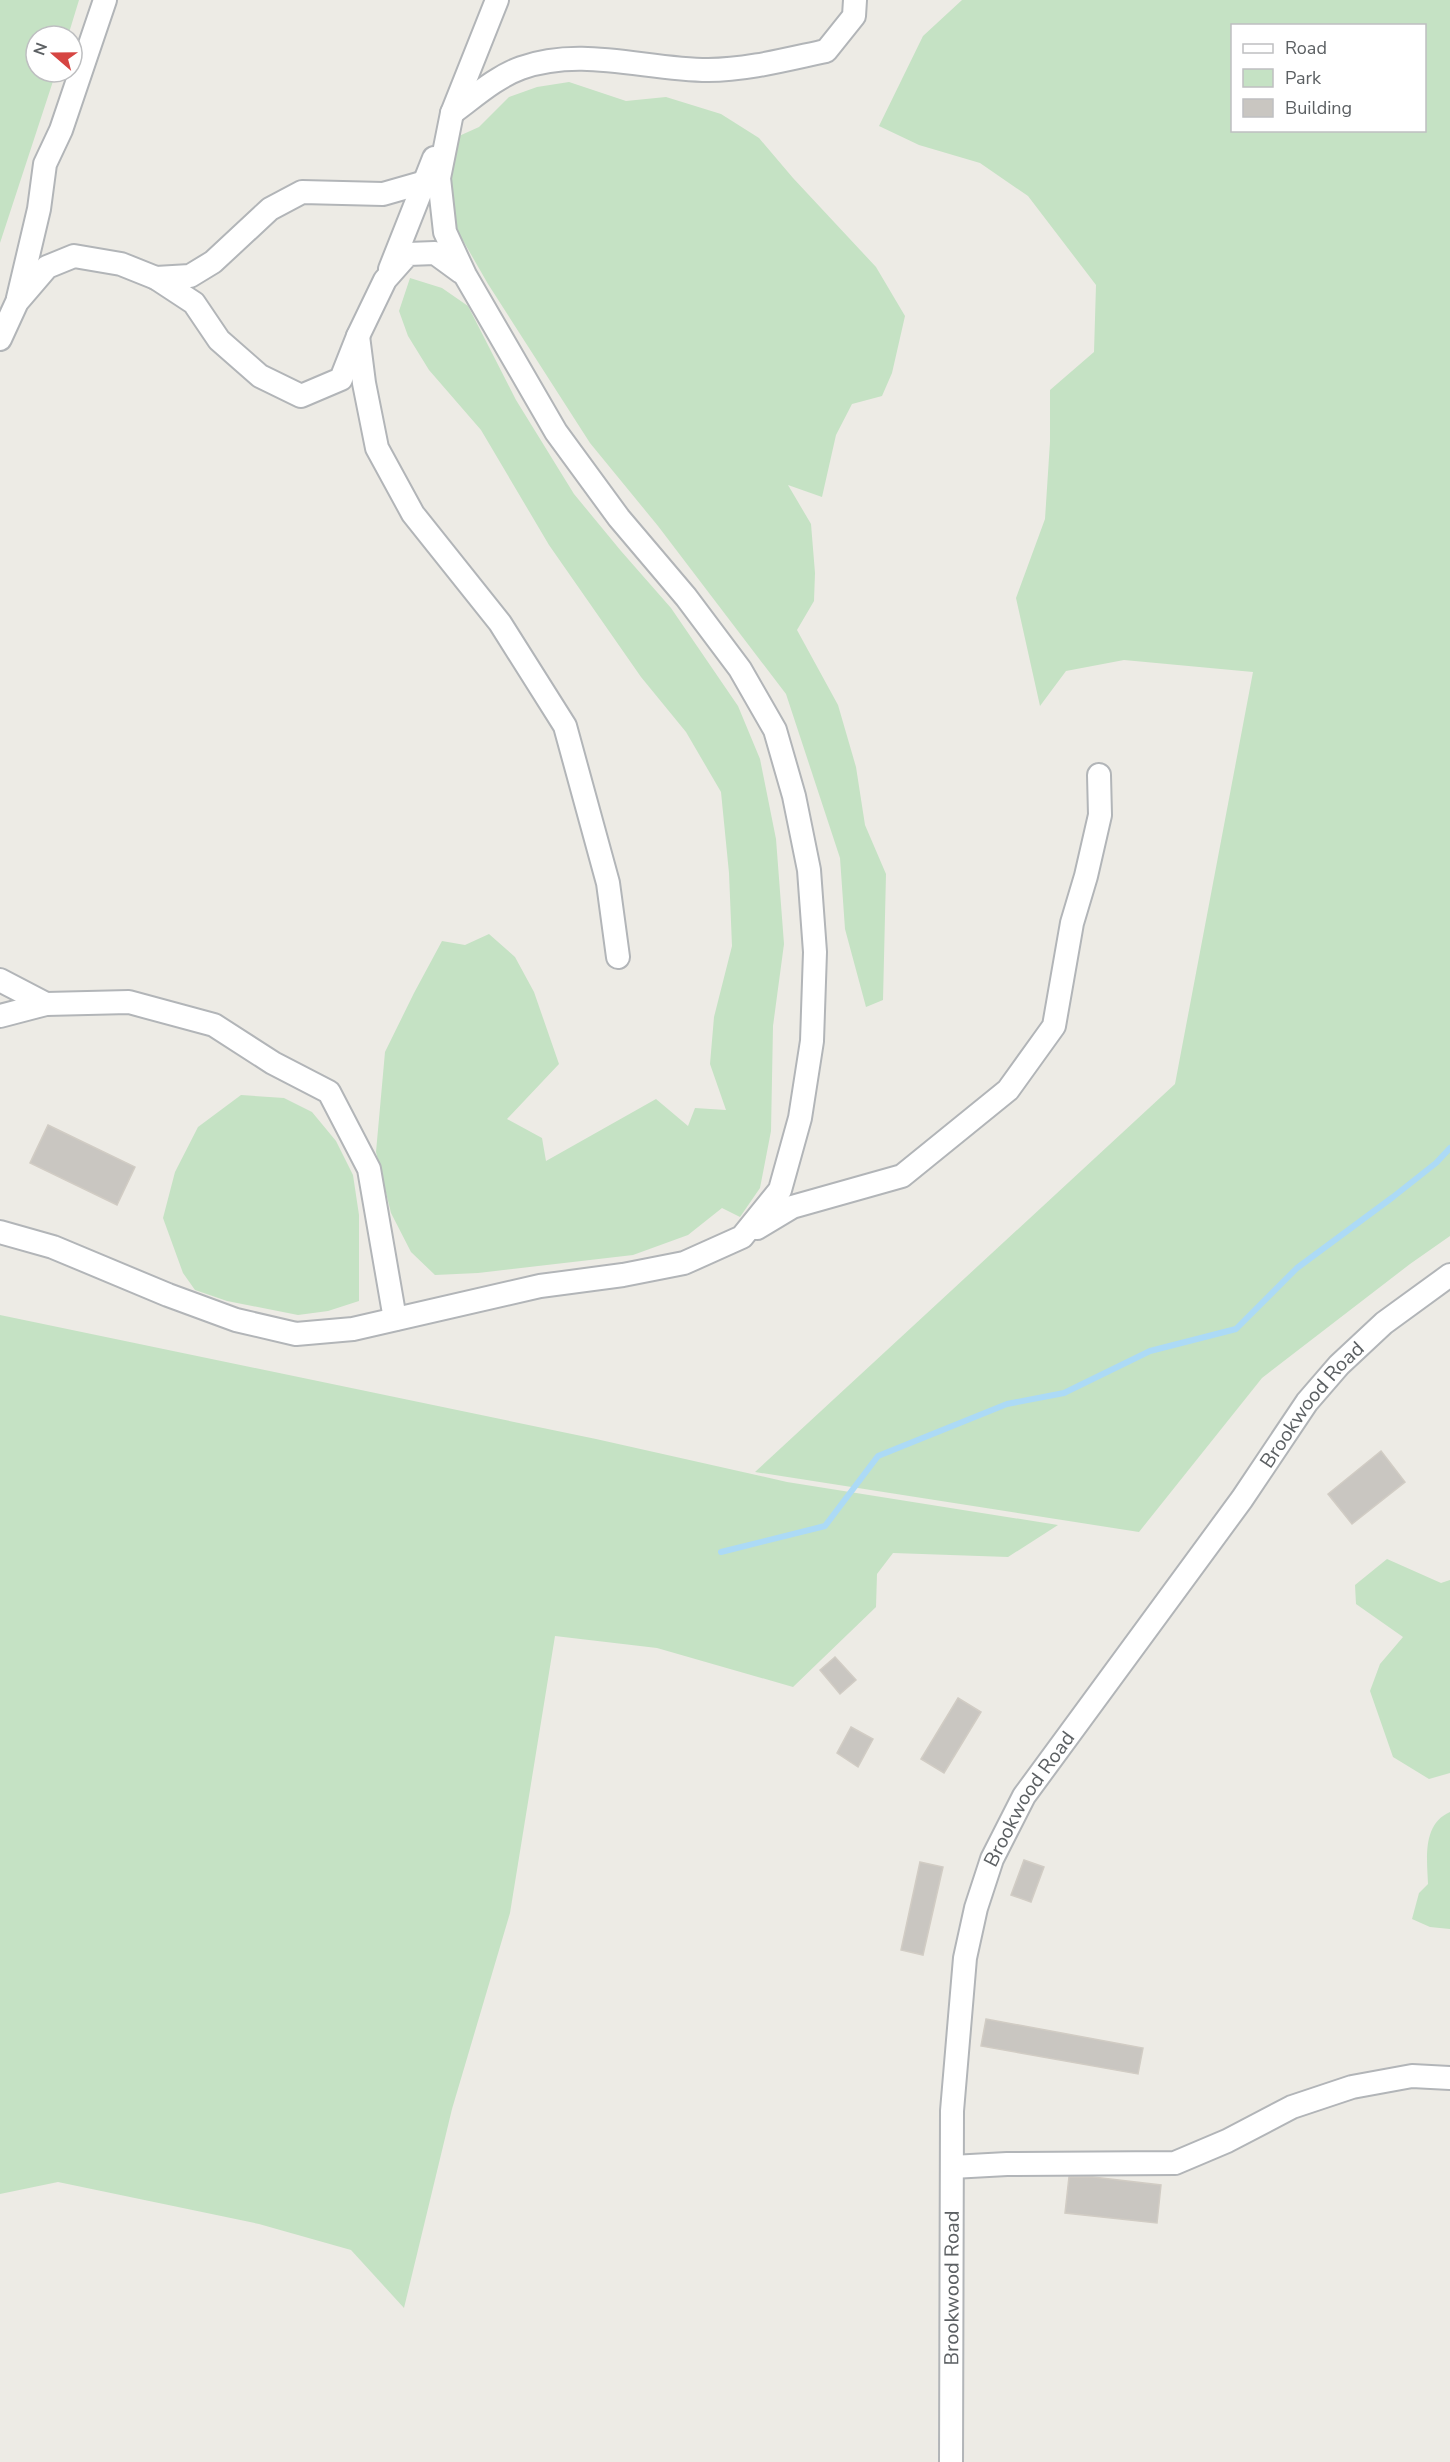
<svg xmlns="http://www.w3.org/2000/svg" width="1450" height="2462" font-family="'Nunito Sans',sans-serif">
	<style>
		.green { fill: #c5e2c4; fill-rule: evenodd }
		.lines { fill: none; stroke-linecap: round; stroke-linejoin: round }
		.stream { stroke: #acdaf6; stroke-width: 6 }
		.building { fill: #c9c6c1; stroke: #d1ccc4; stroke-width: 1.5 }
		.minor-casing { stroke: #b2b5b8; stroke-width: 26 }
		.minor { stroke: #fff; stroke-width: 22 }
		.labels { text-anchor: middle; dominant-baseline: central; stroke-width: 4.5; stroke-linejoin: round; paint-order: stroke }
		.street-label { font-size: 20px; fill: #5c6063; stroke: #fff }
	</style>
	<rect width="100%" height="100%" fill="#edebe5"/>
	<!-- green -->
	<path class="green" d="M0 0H79L68 36H36V72H56L0 243Z
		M962 0H1450V1236L1410 1264 1262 1378 1139 1532 755 1472 1175 1084 1253 672 1124 660 1066 671 1040 706 1016 598 1045 519 1050 442V390L1094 352 1096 285 1028 196 980 163 919 145 879 126 923 36ZM1232 26H1424V130H1232Z
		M569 82 626 101 666 97 721 114 759 138 793 178 876 267 905 316 892 373 882 396 852 404 836 435 822 497 788 485 811 524 815 573 814 601 797 630 838 705 856 767 865 825 886 874 883 1000 866 1007 845 929 840 858 786 694 658 526 590 443 488 284 453 223 450 180 459 136 479 127 509 97 537 87Z
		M410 278 442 288 468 306 516 400 574 494 621 551 671 608 738 706 760 759 776 839 784 944 773 1026 771 1131 760 1188 740 1217 722 1208 688 1235 633 1255 478 1273 435 1275 411 1252 391 1213 376 1152 385 1052 414 993 442 941 465 945 489 934 515 957 534 992 559 1064 507 1119 542 1138 546 1161 656 1099 688 1126 695 1108 726 1110 710 1064 714 1017 732 946 729 873 721 792 686 732 641 677 549 545 481 430 429 370 408 336 399 311Z
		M241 1095 284 1098 312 1112 336 1141 353 1175 359 1215V1301L328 1311 298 1315 227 1301 195 1290 183 1273 163 1218 175 1172 198 1127Z
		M0 1315 596 1439 787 1482 1058 1525 1008 1557 893 1553 877 1574 876 1607 793 1687 657 1648 555 1636 510 1913 452 2109 404 2308 351 2250 259 2224 58 2182 0 2194Z
		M1387 1559 1441 1583 1450 1580V1773L1429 1779 1393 1757 1370 1691 1380 1664 1403 1637 1356 1604 1355 1585Z
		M1450 1812V1929L1430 1927 1412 1919 1419 1893 1428 1884C1427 1859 1422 1824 1450 1812Z"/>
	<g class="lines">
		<!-- stream -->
		<path class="stream" d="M721 1552 825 1526 878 1456 1007 1404 1064 1393 1150 1351 1236 1329 1297 1268 1393 1197 1436 1163 1450 1148"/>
	</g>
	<!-- building -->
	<path class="building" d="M48 1125 135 1167 117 1205 30 1163Z
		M1381 1451 1405 1482 1352 1524 1328 1494Z
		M835 1657 856 1680 840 1694 820 1670Z
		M958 1698 981 1712 944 1773 921 1759Z
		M851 1727 873 1739 858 1767 837 1753Z
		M1024 1860 1044 1867 1031 1902 1011 1895Z
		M920 1862 943 1867 923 1955 901 1950Z
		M986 2019 1143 2048 1138 2074 981 2046Z
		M1069 2177H1093L1161 2185 1157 2223 1065 2213Z"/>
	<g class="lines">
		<defs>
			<g id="minor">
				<path d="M452 113C474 97 496 77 521 68 582 46 646 70 708 70 747 70 788 59 826 51L854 16 855 0"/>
				<path d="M390 269 434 158"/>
				<path d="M156 278 190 276 213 262 270 209 302 192 383 194 425 182"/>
				<path d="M18 298 39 209 45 164 61 130 105 0"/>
				<path d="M358 336 364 383 377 448 413 514 500 623 565 726 608 883 618 957"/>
				<path d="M0 339 17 302 47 267 74 256 121 264 156 278 194 303 219 340 260 376 301 396 341 379 358 336 385 280 408 254 435 253 461 272"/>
				<path d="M0 980 46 1004"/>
				<path d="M0 1016 46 1004 129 1002 214 1025 273 1063 329 1092 369 1169 395 1319"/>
				<path d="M757 1228 792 1207 902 1176 1008 1090 1054 1026 1072 923 1086 876 1100 815 1099 775"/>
				<path d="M0 1232 53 1247 168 1295 236 1320 296 1334 353 1329 540 1286 623 1275 684 1263 742 1237 780 1190 800 1118 812 1041 815 952 809 870 794 796 775 730 740 669 686 597 619 518 556 432 465 275 445 232 439 178 452 113 497 0"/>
				<path d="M952 2167 1007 2164 1175 2163 1227 2141 1292 2107 1352 2087 1412 2076 1450 2078"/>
				<path id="s1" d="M951 2462 952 2111 965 1958 976 1908 992 1859 1024 1796 1242 1499 1307 1402 1339 1365 1384 1323 1450 1275"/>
			</g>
		</defs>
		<!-- minor casing -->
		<use href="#minor" class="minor-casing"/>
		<!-- minor -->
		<use href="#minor" class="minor"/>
	</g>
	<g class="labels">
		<!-- street labels -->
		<g class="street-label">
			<text stroke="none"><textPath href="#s1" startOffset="1164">Brookwood Road</textPath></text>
			<text stroke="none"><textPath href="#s1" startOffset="678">Brookwood Road</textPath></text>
			<text stroke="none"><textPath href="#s1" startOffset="174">Brookwood Road</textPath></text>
		</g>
	</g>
	<!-- legend -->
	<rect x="1231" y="24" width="195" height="108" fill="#ffffff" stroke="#bebfc1" stroke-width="1.5"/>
	<rect x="1243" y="44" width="30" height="9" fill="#ffffff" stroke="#bebfc1" stroke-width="1.5"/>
	<text x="1285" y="54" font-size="18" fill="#5c6063">Road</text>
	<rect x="1243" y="69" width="30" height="18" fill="#c5e2c4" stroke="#bebfc1" stroke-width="1.5"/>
	<text x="1285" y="84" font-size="18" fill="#5c6063">Park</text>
	<rect x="1243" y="99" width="30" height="18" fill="#c9c6c1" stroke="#bebfc1" stroke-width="1.5"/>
	<text x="1285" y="114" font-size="18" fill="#5c6063">Building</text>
	<!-- north arrow -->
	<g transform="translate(54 54) rotate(290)"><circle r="28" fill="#ffffff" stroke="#bebfc1" stroke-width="1.5"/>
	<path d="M0-4.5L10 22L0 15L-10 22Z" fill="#d64542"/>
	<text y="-9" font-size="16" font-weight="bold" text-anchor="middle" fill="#5c6063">N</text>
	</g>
</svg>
